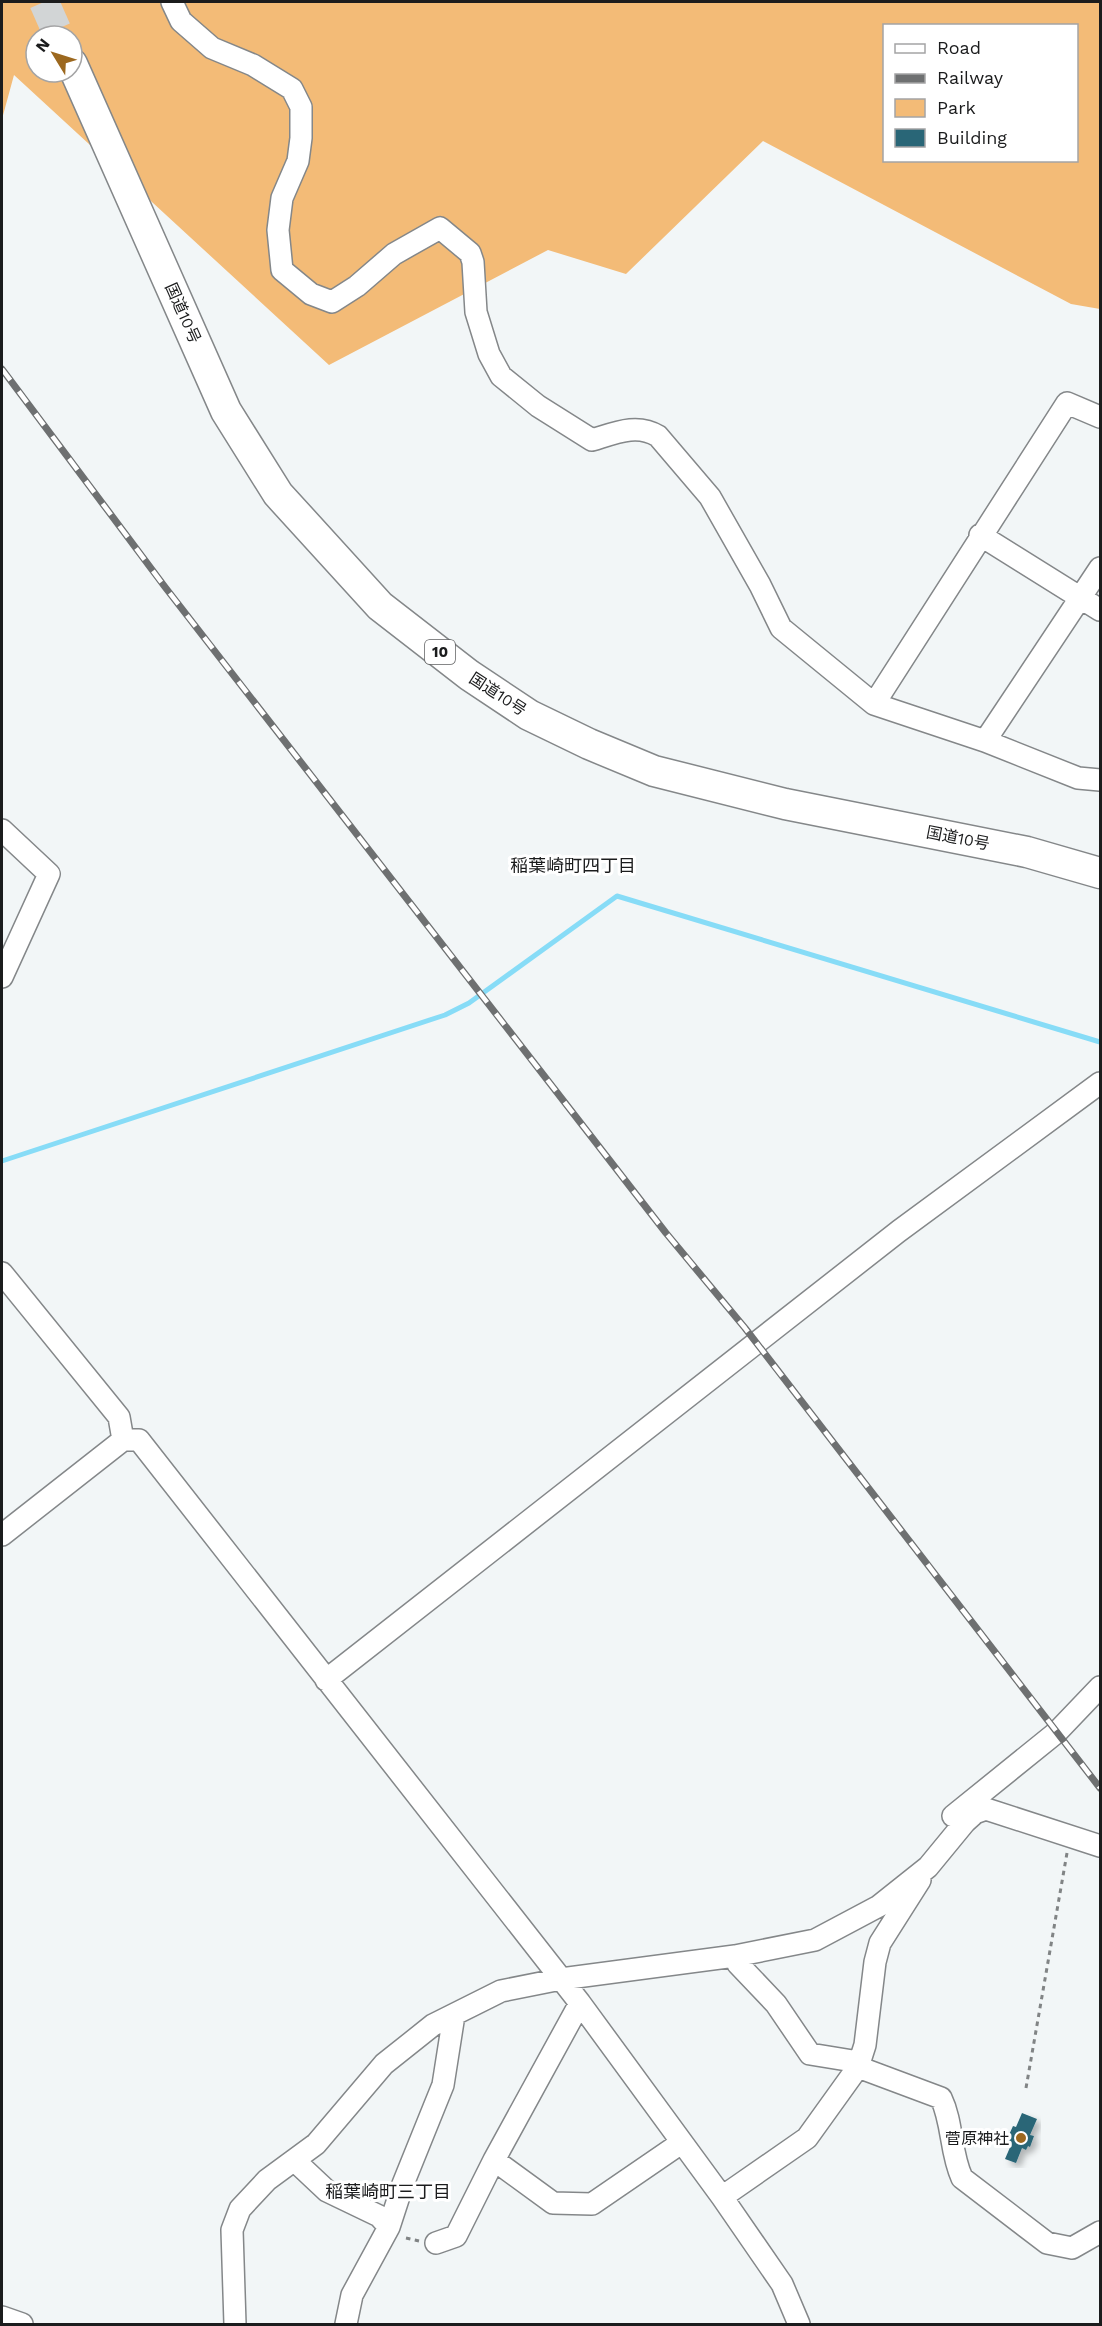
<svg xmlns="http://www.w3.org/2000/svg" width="1102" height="2326" font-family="'Work Sans','Noto Sans JP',sans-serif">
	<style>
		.green { fill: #f3bb77; fill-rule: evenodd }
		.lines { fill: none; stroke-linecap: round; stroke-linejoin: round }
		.stream { stroke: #87dcf7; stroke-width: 5 }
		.building { fill: #296677; filter: url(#shadow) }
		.highway-tunnel { stroke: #d2d5d6; stroke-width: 30; stroke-dasharray: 30 15; stroke-linecap: butt }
		.minor-casing { stroke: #848789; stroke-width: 24 }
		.highway-casing { stroke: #848789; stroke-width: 33 }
		.path { stroke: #818485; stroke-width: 3; stroke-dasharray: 4.5 4.5; stroke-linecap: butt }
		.minor { stroke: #fff; stroke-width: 21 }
		.highway { stroke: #fff; stroke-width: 30 }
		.rail-casing { stroke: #6e7071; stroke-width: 7 }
		.rail { stroke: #fff; stroke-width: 4.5; stroke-dasharray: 14; stroke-linecap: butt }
		.poi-dot { fill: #9c681f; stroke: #fff; stroke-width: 2 }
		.labels { text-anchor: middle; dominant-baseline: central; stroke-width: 6; stroke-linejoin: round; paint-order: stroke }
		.shield { fill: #fff; stroke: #5f6061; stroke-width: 1.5 }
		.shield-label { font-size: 15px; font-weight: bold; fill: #1b1c1d }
		.street-label { font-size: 16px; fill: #1b1c1d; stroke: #fff }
		.poi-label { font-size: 16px; fill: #1b1c1d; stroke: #fff; text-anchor: end }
		.neighbourhood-label { font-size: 18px; fill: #1b1c1d; stroke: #fff }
	</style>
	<defs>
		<filter id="shadow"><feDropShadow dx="4.5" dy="4.5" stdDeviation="3" flood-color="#0004"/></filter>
	</defs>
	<rect width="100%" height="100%" fill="#f2f6f7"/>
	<!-- green -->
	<path class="green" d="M2 2H1100V309L1071 304 763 141 626 274 548 250 329 365 14 75 2 119ZM884 26H1076V160H884ZM36 36H72V72H36Z"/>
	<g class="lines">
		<!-- stream -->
		<path class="stream" d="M2 1161 445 1015 469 1003 617 896 1100 1042"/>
	</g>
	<!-- building -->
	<path class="building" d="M1022 2113 1037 2119 1030 2135 1034 2136 1030 2147 1028 2146 1026 2150 1022 2148 1016 2163 1005 2159 1011 2145 1008 2144 1010 2139 1008 2137 1013 2126 1016 2127Z"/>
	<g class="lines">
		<!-- highway-tunnel -->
		<path class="highway-tunnel" d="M44 2 59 36"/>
		<defs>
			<path id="minor" d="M172 2 181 21 212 48 253 65 292 89 301 107V138L298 161 282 198 278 230 282 270 311 294 332 302 357 286 394 254 440 228 470 253 473 262 476 312 489 354 501 376 538 406 592 440C615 433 637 423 658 436L710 497 760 585 781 628 874 704 985 741 1078 778 1100 780
				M980 535 1100 610
				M874 704 1067 403 1100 417
				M985 741 1100 568
				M2 830 49 874 2 977
				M2 1273 119 1417 123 1440
				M2 1535 123 1440H139L580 2003 722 2197 782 2284 799 2324
				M326 1680 899 1231 1100 1083
				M953 1816 1057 1732 1100 1687
				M920 1880 880 1943 875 1962 865 2045 858 2067 941 2098C953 2123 950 2152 962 2178L1047 2243 1072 2248 1100 2232
				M735 1956 738 1964 776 2004 810 2054 859 2062
				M294 2160 327 2191 379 2216 389 2227 403 2184 443 2085 454 2015
				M494 2160 553 2203 592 2204 681 2143
				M722 2197 807 2138 858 2067
				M436 2243 456 2236 494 2160 580 2003
				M2 2317 22 2324
				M235 2324 232 2230 240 2209 267 2180 316 2144 384 2064 433 2025 501 1991 561 1979 735 1956 815 1940 879 1906 928 1867 965 1822 975 1813 986 1809 1100 1846
				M346 2324 352 2295 389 2227"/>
			<path id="highway" d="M72 64 226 411 278 494 380 606 469 675 529 715 589 744 654 771 785 804 1027 852 1100 873"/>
		</defs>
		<!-- minor casing -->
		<use href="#minor" class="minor-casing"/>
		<!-- highway casing -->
		<use href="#highway" class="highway-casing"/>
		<!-- path -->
		<path class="path" d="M1026 2088 1067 1853
			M406 2238 419 2241"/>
		<!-- minor -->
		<use href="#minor" class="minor"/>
		<!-- highway -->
		<use href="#highway" class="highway"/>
		<defs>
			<path id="rail" d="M2 369 165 587 666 1233 745 1328 1100 1788"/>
		</defs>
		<!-- rail casing -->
		<use href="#rail" class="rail-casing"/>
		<!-- rail -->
		<use href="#rail" class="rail"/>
	</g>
	<!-- markers -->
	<circle class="poi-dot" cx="1021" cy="2138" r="6"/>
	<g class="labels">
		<!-- shield labels -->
		<rect class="shield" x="425" y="640" width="30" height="24" rx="4.5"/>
		<g class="shield-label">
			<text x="440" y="652">10</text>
		</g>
		<!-- street labels -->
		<g class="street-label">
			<text transform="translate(183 313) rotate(66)">国道10号</text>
			<text transform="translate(498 694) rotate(33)">国道10号</text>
			<text transform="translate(958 838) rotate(11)">国道10号</text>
		</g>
		<!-- poi labels -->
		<g class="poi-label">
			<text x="1009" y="2138">菅原神社</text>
		</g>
		<!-- neighbourhood labels -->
		<g class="neighbourhood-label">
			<text x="573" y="865">稲葉崎町四丁目</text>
			<text x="388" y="2191">稲葉崎町三丁目</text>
		</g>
	</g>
	<!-- border -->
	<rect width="1102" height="2326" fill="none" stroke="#1b1c1d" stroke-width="6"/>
	<!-- legend -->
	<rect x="883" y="24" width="195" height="138" fill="#ffffff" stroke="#a4a4a5" stroke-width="1.5"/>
	<rect x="895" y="44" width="30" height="9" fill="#ffffff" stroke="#a4a4a5" stroke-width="1.5"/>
	<text x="937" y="54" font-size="18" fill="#1b1c1d">Road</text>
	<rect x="895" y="74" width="30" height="9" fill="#6e7071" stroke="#a4a4a5" stroke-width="1.5"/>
	<text x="937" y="84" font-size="18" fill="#1b1c1d">Railway</text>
	<rect x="895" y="99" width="30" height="18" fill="#f3bb77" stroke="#a4a4a5" stroke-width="1.5"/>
	<text x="937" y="114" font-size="18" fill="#1b1c1d">Park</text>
	<rect x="895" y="129" width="30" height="18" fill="#296677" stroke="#a4a4a5" stroke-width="1.5"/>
	<text x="937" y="144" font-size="18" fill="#1b1c1d">Building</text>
	<!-- north arrow -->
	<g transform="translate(54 54) rotate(308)"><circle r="28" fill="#ffffff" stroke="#a4a4a5" stroke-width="1.5"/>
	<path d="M0-4.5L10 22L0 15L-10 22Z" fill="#9c681f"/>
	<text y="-9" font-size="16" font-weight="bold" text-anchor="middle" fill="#1b1c1d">N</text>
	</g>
</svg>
